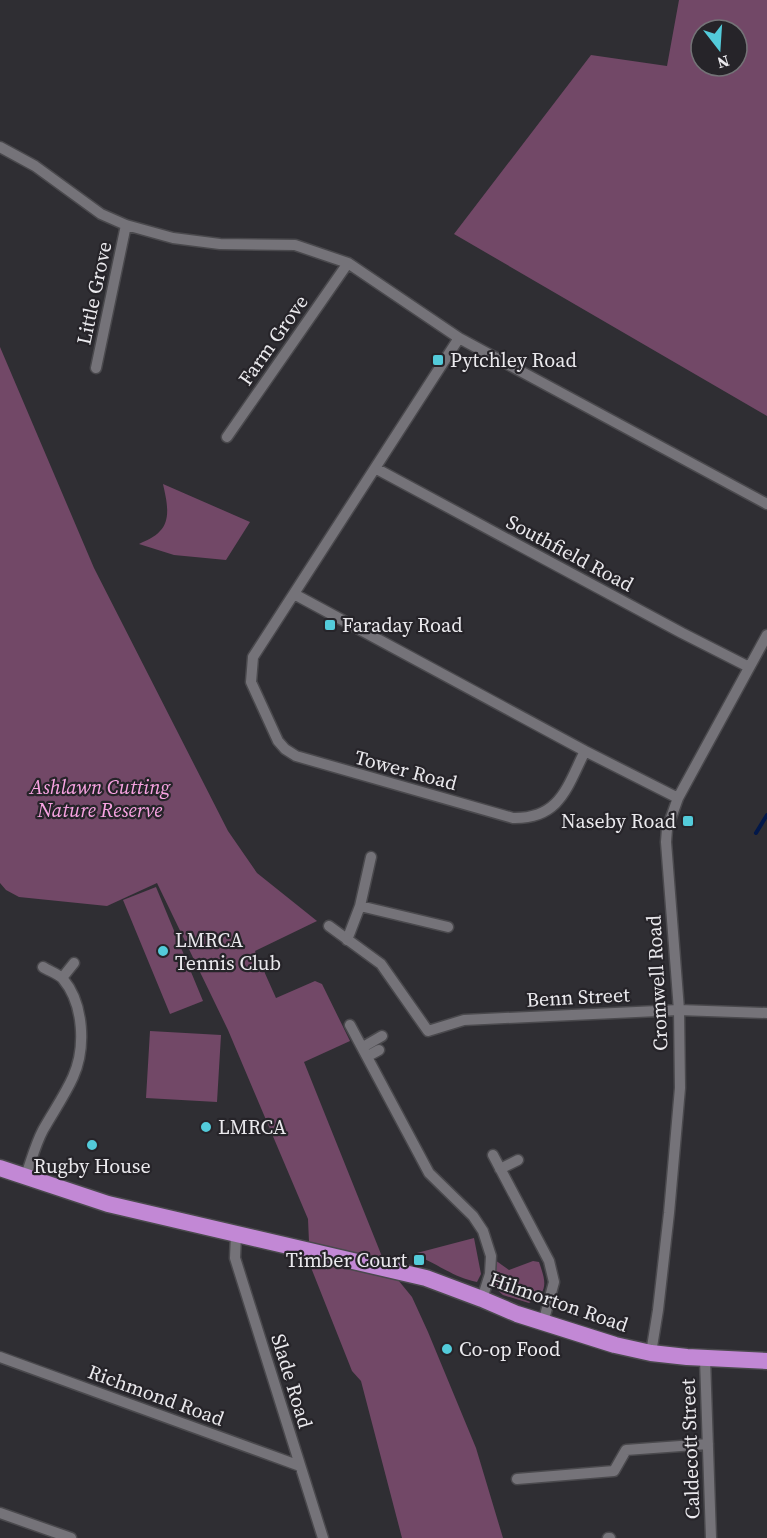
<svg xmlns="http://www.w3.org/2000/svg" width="767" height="1538" font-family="'Source Serif 4',serif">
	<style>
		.green { fill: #724867; fill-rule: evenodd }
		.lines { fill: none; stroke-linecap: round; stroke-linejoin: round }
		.stream { stroke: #02184a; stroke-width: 4 }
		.minor-casing { stroke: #4a494d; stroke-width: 13 }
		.trunk-casing { stroke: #4a494d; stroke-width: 19 }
		.minor { stroke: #757379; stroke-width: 10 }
		.trunk { stroke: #c288d5; stroke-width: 16 }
		.poi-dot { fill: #53cbda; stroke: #262429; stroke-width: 2 }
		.labels { text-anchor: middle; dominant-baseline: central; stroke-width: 4.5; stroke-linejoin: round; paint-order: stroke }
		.street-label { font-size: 20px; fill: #eae9ed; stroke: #262429 }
		.poi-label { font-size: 20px; fill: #eae9ed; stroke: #262429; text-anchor: start }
		.park-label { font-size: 20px; font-style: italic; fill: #f9a4e3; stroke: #262429 }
	</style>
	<rect width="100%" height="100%" fill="#2f2e33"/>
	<!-- green -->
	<path class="green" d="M679 0H767V416L454 234 591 55 667 66ZM701 30H737V66H701Z
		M0 347 94 568 228 831 257 873 317 921 255 951 276 998 315 981 322 984 350 1041 304 1062 385 1264 412 1297 428 1332 476 1448 503 1538H402L361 1381 352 1371 310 1265 308 1219 228 1030 157 883 107 906 19 897 6 890 0 883Z
		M163 484 250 522 226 560 174 555 139 544C145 541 155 537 160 531 172 519 166 498 163 484Z
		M156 887 203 1001 170 1014 123 900Z
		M150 1031 221 1035 217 1102 146 1098Z
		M474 1238 481 1274 477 1282C452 1277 437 1263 413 1254Z
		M495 1260 509 1270 533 1261 539 1262C546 1282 549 1292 529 1303L503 1295 493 1286Z"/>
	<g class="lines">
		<!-- stream -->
		<path class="stream" d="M756 833 767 815"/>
		<defs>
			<path id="minor" d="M0 147 35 166 101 214 126 225 173 238 220 244 295 245 348 263 459 338 767 504
				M459 338 253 657 251 682 278 741 285 749 296 756 513 818C560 819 567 787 585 751
				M96 368 126 225
				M227 437 348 263
				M375 468 682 633 749 667
				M294 594 585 751 678 798
				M360 906 448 927
				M329 926 381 964 428 1031 464 1020 679 1010 767 1013
				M347 940 360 906 371 857
				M62 978 74 963
				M350 1025 429 1173 473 1216 483 1231 491 1256 490 1274 482 1299
				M363 1047 382 1036
				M368 1056 379 1050
				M493 1155 549 1261 554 1282 543 1323
				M500 1169 518 1160
				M25 1178C31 1162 35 1145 43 1130 53 1112 65 1095 73 1077 86 1048 84 1004 63 979 59 974 49 971 43 967
				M236 1234 235 1258 323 1538
				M651 1353 658 1310 669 1213 680 1088 679 1010 666 842 667 829 678 798 767 635
				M0 1357 300 1466
				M705 1359 711 1538
				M517 1479 614 1471 626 1450 708 1444
				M0 1513 71 1538
				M608 1538H610"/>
			<path id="trunk" d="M0 1168 108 1204 426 1278 482 1299 517 1314 615 1345 651 1353 687 1357 767 1361"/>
		</defs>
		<!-- minor casing -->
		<use href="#minor" class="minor-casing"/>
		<!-- trunk casing -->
		<use href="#trunk" class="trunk-casing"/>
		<!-- minor -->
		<use href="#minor" class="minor"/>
		<!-- trunk -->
		<use href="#trunk" class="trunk"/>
	</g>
	<!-- markers -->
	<g class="poi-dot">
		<rect x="432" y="354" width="12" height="12" rx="3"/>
		<rect x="324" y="619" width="12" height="12" rx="3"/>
		<rect x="682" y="815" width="12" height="12" rx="3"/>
		<circle cx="163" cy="951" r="6"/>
		<circle cx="206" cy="1127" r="6"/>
		<circle cx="92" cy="1145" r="6"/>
		<rect x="413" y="1254" width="12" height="12" rx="3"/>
		<circle cx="447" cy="1349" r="6"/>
	</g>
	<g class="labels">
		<!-- street labels -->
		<g class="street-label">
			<text transform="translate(94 293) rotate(-78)">Little Grove</text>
			<text transform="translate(273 340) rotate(-55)">Farm Grove</text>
			<text transform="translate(570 553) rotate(28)">Southfield Road</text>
			<text transform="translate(406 770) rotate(15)">Tower Road</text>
			<text transform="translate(657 983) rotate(-93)">Cromwell Road</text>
			<text transform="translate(578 997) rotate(-3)">Benn Street</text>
			<text transform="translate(559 1302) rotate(19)">Hilmorton Road</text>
			<text transform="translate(292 1381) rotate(73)">Slade Road</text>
			<text transform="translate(156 1395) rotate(20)">Richmond Road</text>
			<text transform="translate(690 1449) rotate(-92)">Caldecott Street</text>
		</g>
		<!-- poi labels -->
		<g class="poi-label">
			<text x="450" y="360">Pytchley Road</text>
			<text x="342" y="625">Faraday Road</text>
			<text x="676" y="821" text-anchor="end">Naseby Road</text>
			<text x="175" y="940">LMRCA<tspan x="175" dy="23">Tennis Club</tspan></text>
			<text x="218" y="1127">LMRCA</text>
			<text x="92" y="1166" text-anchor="middle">Rugby House</text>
			<text x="407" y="1260" text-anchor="end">Timber Court</text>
			<text x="459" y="1349">Co-op Food</text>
		</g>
		<!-- park labels -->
		<g class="park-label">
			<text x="100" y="787">Ashlawn Cutting<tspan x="100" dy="23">Nature Reserve</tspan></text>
		</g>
	</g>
	<!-- north arrow -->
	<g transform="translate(719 48) rotate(163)"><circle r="28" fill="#262429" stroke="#747377" stroke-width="1.5"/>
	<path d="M0-4.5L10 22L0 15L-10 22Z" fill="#53cbda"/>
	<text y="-9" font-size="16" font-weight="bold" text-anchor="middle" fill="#eae9ed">N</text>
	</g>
</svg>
